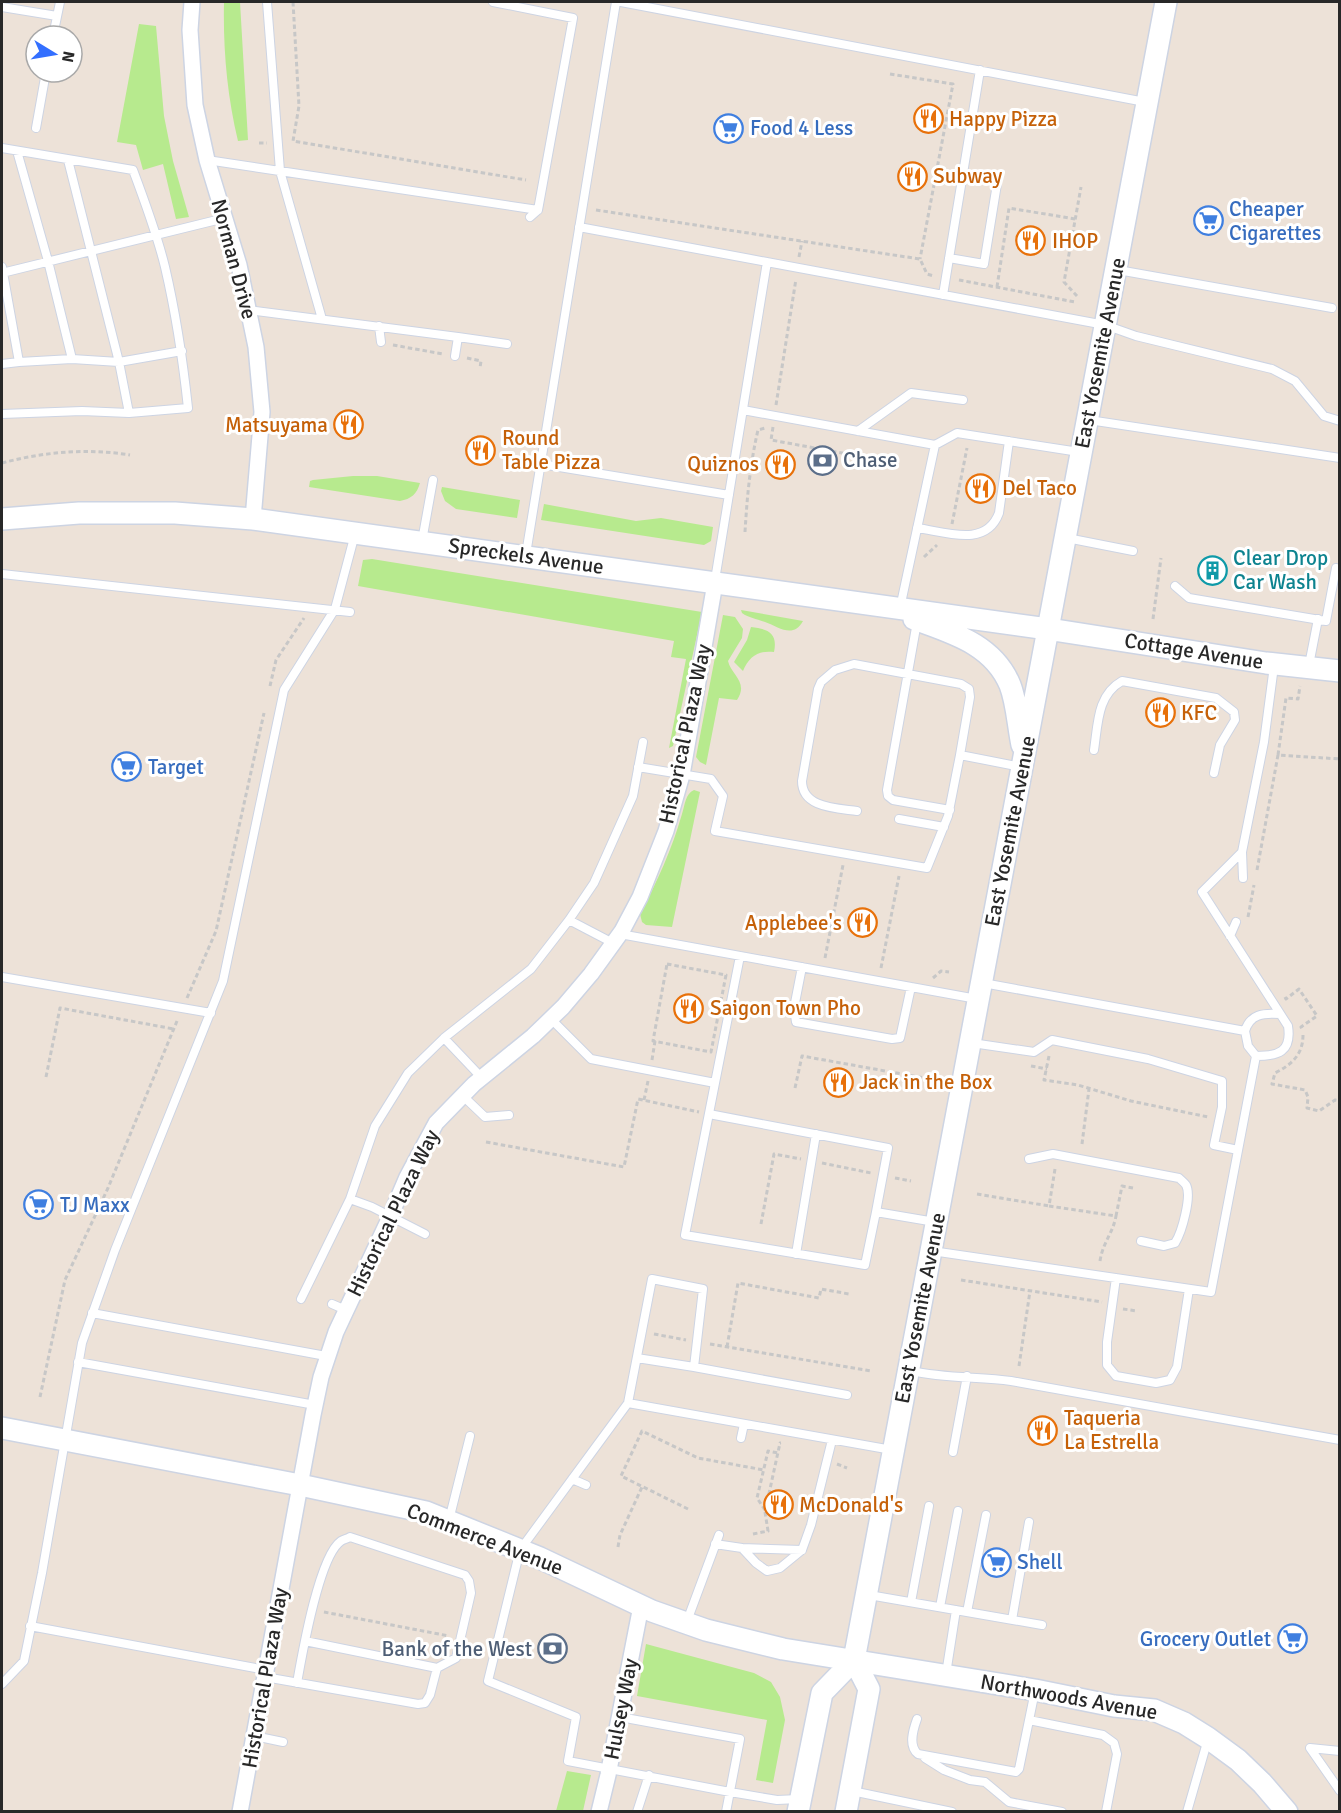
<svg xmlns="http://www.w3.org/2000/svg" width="1341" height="1813" font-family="Signika,sans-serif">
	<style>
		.green { fill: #b7ea8e }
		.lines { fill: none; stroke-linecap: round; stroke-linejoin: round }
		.lane-casing { stroke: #cdd4e3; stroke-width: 10 }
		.street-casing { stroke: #cdd4e3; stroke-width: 18 }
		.secondary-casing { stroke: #cdd4e3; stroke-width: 24 }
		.path { stroke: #c7c7c7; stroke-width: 3; stroke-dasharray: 4.5 3; stroke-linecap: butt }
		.lane { stroke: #fff; stroke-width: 8 }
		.street { stroke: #fff; stroke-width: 15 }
		.secondary { stroke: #fff; stroke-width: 21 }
		.labels { text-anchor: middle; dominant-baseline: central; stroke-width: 6; stroke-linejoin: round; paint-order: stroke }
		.food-label { font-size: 21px; fill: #c56008; stroke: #fff; text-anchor: start }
		.shop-label { font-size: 21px; fill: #366cbe; stroke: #fff; text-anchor: start }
		.street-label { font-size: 21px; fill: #282828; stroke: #fff }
		.service-label { font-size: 21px; fill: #4e5e75; stroke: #fff; text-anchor: start }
		.culture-label { font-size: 21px; fill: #0d838f; stroke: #fff; text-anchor: start }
	</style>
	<rect width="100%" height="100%" fill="#ede2d8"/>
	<!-- green -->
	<path class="green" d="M224 2H240L248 140 238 141C227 95 223 49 224 2Z
		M139 24 156 26 164 116 173 161 189 217 176 219 163 164 143 170 136 145 117 142Z
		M353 476H377L420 483C417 494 411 499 400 501L309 487 310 481 313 480Z
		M442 487 520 500 517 518 456 509 445 501 441 491Z
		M544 504 636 521 661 518 713 527 711 541 704 545 541 520Z
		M372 559 702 612 673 746 669 748 686 659 671 657 674 641 358 586 363 560Z
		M741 610 803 621C793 639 779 627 765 622 757 619 749 618 742 613Z
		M723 615 735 617 743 629 742 638 728 661C731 675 749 682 737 700L719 698 706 765 700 762 696 757Z
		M751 627C768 629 778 633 774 652 759 650 749 656 743 671L734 662 747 640Z
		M694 790 700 792 672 927 646 925 642 922 640 914C657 882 672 849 682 814 685 805 685 794 694 790Z
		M646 1644 754 1673 771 1682 780 1697 785 1720 773 1783 756 1780 767 1720 637 1696Z
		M567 1771 591 1775 583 1811H556Z"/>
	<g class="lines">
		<defs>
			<path id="lane" d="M267 2 280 171 322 319
				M493 2 573 18 538 210
				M621 2 1145 102
				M2 7 57 16
				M53 36 60 2
				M36 128 46 72
				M2 148 133 170C145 202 157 234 165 267 176 314 183 361 188 408L129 413 82 411 2 414
				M17 151 48 261 72 359
				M68 160 119 362 129 413
				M207 160 538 210 530 217
				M579 227 1105 325 1136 336 1272 369 1295 381 1324 416 1340 421
				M949 258 984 264 997 184
				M2 267 19 362 2 364
				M1118 270 1332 308
				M2 273 225 218
				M943 295 980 70
				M248 310 458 337 455 356
				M379 326 381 342
				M458 337 507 344
				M19 362 72 359 119 362 182 351
				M743 410 935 445 957 433 1079 452
				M1089 420 1340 458
				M858 431 911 393 963 400
				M541 464 729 495
				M917 528C946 532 986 548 999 513L1009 441
				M1067 538 1133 551
				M422 541 433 480
				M526 554 616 2
				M2 574 350 612
				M715 580 767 262
				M1175 586 1189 598 1326 621 1336 568
				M900 608 935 445
				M917 622 887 790 888 796 893 800 950 810
				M1309 665 1318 619
				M1094 750C1098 724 1097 695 1122 681L1216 698 1234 712 1235 720 1220 745 1214 773
				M638 767 711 779 723 796 715 831 927 868 948 816 960 755 1021 767
				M857 811C836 808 802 808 802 781L818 689 821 682 835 670 854 664 961 684 969 689 970 697 960 755
				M899 819 944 827
				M1242 852 1243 878
				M569 920 613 943
				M620 934 977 999
				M1230 936 1236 922
				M802 967 794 1008 796 1022 892 1039 900 1038 911 987
				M2 977 211 1013
				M983 983 1245 1031 1248 1046 1256 1056
				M551 1019 591 1059 715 1083 740 956
				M1245 1031C1250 1014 1263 1013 1280 1014
				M972 1043 1034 1052 1052 1040 1148 1059 1222 1081V1107L1214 1145 1238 1150
				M482 1078 444 1038 531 969 569 920 594 883 633 796 643 742
				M715 1083 685 1235 865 1265 876 1212 935 1222
				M463 1096 485 1117 509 1115
				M709 1114 888 1148 876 1212
				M1029 1159 1053 1154 1179 1178C1181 1180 1184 1182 1186 1185 1192 1196 1182 1232 1175 1243L1164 1246 1141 1241
				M425 1234 372 1207 350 1199 375 1126 408 1073 444 1038
				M932 1251 1211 1292 1256 1056C1278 1056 1292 1052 1288 1026L1202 892 1242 852 1264 742 1274 666
				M796 1254 816 1134
				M1116 1278 1107 1342V1365L1116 1376 1156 1383 1170 1380 1177 1367 1189 1289
				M301 1299 350 1199
				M332 1304 346 1310
				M92 1313 326 1356
				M637 1358 694 1367
				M78 1362 315 1405
				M911 1371C943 1378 978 1377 1011 1381L1340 1440
				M628 1403 652 1279 703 1289 694 1367 847 1395
				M741 1438 744 1424
				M953 1452 967 1376
				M572 1479 586 1485
				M449 1520 470 1436
				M715 1544 742 1548 756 1563 767 1571 780 1568 802 1550 811 1525 832 1440
				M742 1548 802 1550
				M869 1595 1042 1625
				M911 1602 929 1506
				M940 1607 958 1511
				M967 1612 986 1515
				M1012 1620 1029 1522
				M687 1621 719 1535
				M30 1626 266 1670
				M946 1674 956 1610
				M265 1677 418 1704 425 1703 430 1695 437 1668
				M297 1683C302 1655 319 1556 341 1541 344 1539 347 1539 350 1537L465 1575 469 1581 471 1593 456 1658 437 1668 305 1641
				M2 1684 24 1661 42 1573 82 1343 115 1250 223 981 284 690 335 609 355 534
				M620 1717 740 1739 726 1812
				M917 1719C913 1730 908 1746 918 1754L1016 1772 1019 1769 1035 1691
				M1029 1720 1103 1735 1114 1743 1117 1754 1106 1812
				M254 1736 283 1742
				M1340 1751 1310 1748 1340 1791
				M925 1758 944 1770 970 1780 985 1782 1009 1802 1062 1812
				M852 1791 952 1812
				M799 1799 777 1800 730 1792 568 1761 576 1717 488 1681 520 1550 628 1403 892 1450
				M637 1812 649 1775
				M1187 1812 1208 1739"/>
			<path id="street" d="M192 2 190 30 195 105 207 160 239 265 256 347 262 412 253 519
				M240 1812 313 1415 321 1377 336 1332 390 1217 407 1177 436 1123 474 1084 533 1036 563 1007 591 974 622 931 640 897 666 831 682 775 715 583
				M599 1812 608 1775 641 1606"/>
			<path id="secondary" d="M2 519 79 513H175L253 519 1048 629 1266 663 1340 671
				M914 619C952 633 993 644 1010 685 1017 703 1018 726 1022 745
				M2 1428 300 1485 426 1512 540 1558 652 1611 706 1630 783 1649 1035 1690 1114 1706 1154 1710 1184 1723 1208 1738 1238 1760 1262 1783 1287 1812
				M798 1812 822 1693 854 1660 1166 2
				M846 1812 869 1689 854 1660"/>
		</defs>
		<!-- lane casing -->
		<use href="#lane" class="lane-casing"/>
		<!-- street casing -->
		<use href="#street" class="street-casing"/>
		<!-- secondary casing -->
		<use href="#secondary" class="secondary-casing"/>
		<!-- path -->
		<path class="path" d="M293 2 299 106 293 141 526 180
			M890 74 953 84 920 259
			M259 143H267
			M596 210 920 259 927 274 934 276
			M799 257 802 241
			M959 280 1075 302
			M997 287 1009 208 1075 219
			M1077 296 1064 282 1081 187
			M393 345 443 354
			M467 358 481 361 480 368
			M776 405 796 279
			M773 427 771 440 886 461
			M2 463C43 452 87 448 130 455
			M952 524 967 448
			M745 532C747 498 750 464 758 430L765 428
			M924 557 937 545
			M1153 619 1161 558
			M270 686 276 660 304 618
			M1278 755 1286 698 1298 699 1300 686
			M1257 870 1278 755 1340 759
			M1248 917 1254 885
			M825 958 843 865
			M667 964 726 975 711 1052 653 1041Z
			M881 968 899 876
			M933 978 941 971 949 972
			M1285 997 1286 999 1299 989 1317 1016 1301 1027 1302 1029
			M187 998 216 931 264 713
			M1303 1035C1303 1055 1291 1065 1275 1073L1272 1084 1305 1090 1308 1097 1307 1108 1319 1111 1335 1100 1340 1101
			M1049 1056 1044 1080 1078 1085 1131 1101 1208 1117
			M652 1060 655 1041
			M1031 1066 1047 1069
			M46 1077 60 1008 174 1029
			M795 1088 802 1056 930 1079
			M644 1100 648 1081
			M486 1142 624 1167 638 1099 699 1112
			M1082 1144 1089 1089
			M822 1163 871 1173
			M1055 1169 1049 1206 1116 1216 1122 1186 1133 1188
			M895 1178 911 1181
			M977 1194 1049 1206
			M761 1224 774 1154 801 1159
			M1100 1261C1103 1242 1113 1233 1116 1216
			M961 1280 1102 1302
			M1123 1309 1137 1311
			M654 1334 686 1340
			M710 1344 871 1371
			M727 1347 738 1283 819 1298 821 1289 849 1294
			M1019 1366 1030 1291
			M40 1397 65 1280 108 1188 177 1021
			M837 1464 847 1468
			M688 1509 621 1476 642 1431 698 1458 764 1470
			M765 1510 757 1498 768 1451 778 1453
			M753 1534 768 1531 765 1512 780 1443H781
			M618 1547 620 1535 642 1487
			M324 1612 449 1636"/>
		<!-- lane -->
		<use href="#lane" class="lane"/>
		<!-- street -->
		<use href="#street" class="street"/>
		<!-- secondary -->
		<use href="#secondary" class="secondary"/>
	</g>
	<!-- icons -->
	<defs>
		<symbol id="restaurant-ring" viewBox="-11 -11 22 22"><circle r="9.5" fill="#fff" stroke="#e8710a" stroke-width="1.5"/><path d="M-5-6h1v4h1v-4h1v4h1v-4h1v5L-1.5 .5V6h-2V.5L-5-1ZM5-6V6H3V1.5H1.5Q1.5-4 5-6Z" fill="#e8710a"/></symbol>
		<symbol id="supermarket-ring" viewBox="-11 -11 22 22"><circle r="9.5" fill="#fff" stroke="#3f7fe0" stroke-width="1.5"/><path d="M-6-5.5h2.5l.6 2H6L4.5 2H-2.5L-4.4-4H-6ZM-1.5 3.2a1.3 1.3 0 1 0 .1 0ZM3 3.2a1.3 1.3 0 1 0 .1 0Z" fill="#3f7fe0"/></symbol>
		<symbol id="bank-ring" viewBox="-11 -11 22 22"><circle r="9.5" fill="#fff" stroke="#5c6f8a" stroke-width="1.5"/><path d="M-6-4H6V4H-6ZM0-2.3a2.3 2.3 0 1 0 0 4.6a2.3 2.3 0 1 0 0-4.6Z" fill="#5c6f8a"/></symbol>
		<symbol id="building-ring" viewBox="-11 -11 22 22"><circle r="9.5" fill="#fff" stroke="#0f9aa8" stroke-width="1.5"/><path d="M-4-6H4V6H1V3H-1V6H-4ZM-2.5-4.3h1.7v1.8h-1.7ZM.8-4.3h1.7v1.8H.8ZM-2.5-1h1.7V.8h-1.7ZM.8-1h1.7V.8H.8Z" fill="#0f9aa8"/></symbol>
	</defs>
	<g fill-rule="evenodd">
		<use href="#restaurant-ring" x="912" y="102" width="33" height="33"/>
		<use href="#supermarket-ring" x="712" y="112" width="33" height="33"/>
		<use href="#restaurant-ring" x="896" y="160" width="33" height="33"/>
		<use href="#supermarket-ring" x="1192" y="204" width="33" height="33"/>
		<use href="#restaurant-ring" x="1014" y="224" width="33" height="33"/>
		<use href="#restaurant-ring" x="332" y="408" width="33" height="33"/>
		<use href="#restaurant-ring" x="464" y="434" width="33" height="33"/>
		<use href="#bank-ring" x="806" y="444" width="33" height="33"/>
		<use href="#restaurant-ring" x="764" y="448" width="33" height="33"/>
		<use href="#restaurant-ring" x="964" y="472" width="33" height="33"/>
		<use href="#building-ring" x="1196" y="554" width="33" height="33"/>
		<use href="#restaurant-ring" x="1144" y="696" width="33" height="33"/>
		<use href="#supermarket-ring" x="110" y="750" width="33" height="33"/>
		<use href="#restaurant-ring" x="846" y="906" width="33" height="33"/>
		<use href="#restaurant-ring" x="672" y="992" width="33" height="33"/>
		<use href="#restaurant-ring" x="822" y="1066" width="33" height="33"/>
		<use href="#supermarket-ring" x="22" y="1188" width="33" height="33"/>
		<use href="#restaurant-ring" x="1026" y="1414" width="33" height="33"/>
		<use href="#restaurant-ring" x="762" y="1488" width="33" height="33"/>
		<use href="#supermarket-ring" x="980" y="1546" width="33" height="33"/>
		<use href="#supermarket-ring" x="1276" y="1622" width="33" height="33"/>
		<use href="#bank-ring" x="536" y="1632" width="33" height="33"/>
	</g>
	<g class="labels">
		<!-- food labels -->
		<g class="food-label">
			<text x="949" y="119">Happy Pizza</text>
			<text x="933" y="176">Subway</text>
			<text x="1052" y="241">IHOP</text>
			<text x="328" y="425" text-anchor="end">Matsuyama</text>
			<text x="502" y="438">Round<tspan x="502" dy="24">Table Pizza</tspan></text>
			<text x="759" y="464" text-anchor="end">Quiznos</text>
			<text x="1002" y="488">Del Taco</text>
			<text x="1181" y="713">KFC</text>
			<text x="842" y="923" text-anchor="end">Applebee's</text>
			<text x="710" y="1008">Saigon Town Pho</text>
			<text x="859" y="1082">Jack in the Box</text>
			<text x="1064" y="1418">Taqueria<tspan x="1064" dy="24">La Estrella</tspan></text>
			<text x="799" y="1505">McDonald's</text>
		</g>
		<!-- shop labels -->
		<g class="shop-label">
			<text x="750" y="128">Food 4 Less</text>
			<text x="1229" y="209">Cheaper<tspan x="1229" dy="24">Cigarettes</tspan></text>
			<text x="148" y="767">Target</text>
			<text x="60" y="1205">TJ Maxx</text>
			<text x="1017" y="1562">Shell</text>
			<text x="1271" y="1639" text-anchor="end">Grocery Outlet</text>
		</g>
		<!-- street labels -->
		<g class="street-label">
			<text transform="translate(234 259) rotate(75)">Norman Drive</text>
			<text transform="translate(1100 353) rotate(-79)">East Yosemite Avenue</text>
			<text transform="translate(526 556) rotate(8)">Spreckels Avenue</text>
			<text transform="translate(1194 651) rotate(9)">Cottage Avenue</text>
			<text transform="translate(685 734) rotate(-78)">Historical Plaza Way</text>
			<text transform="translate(1010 831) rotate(-79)">East Yosemite Avenue</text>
			<text transform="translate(393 1213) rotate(-64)">Historical Plaza Way</text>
			<text transform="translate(920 1308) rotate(-79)">East Yosemite Avenue</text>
			<text transform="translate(485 1539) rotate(21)">Commerce Avenue</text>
			<text transform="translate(265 1678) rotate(-80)">Historical Plaza Way</text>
			<text transform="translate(1069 1697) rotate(10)">Northwoods Avenue</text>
			<text transform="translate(621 1709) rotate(-79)">Hulsey Way</text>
		</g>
		<!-- service labels -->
		<g class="service-label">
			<text x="843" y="460">Chase</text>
			<text x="532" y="1649" text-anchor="end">Bank of the West</text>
		</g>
		<!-- culture labels -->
		<g class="culture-label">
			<text x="1233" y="558">Clear Drop<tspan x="1233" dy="24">Car Wash</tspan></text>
		</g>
	</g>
	<!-- border -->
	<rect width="1341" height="1813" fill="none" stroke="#282828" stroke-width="6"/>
	<!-- north arrow -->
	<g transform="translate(54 54) rotate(101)"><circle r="28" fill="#ffffff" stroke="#a9a9a9" stroke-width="1.5"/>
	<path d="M0-4.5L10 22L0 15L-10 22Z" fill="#336fff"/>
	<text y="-9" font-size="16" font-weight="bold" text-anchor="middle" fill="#282828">N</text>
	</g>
</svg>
